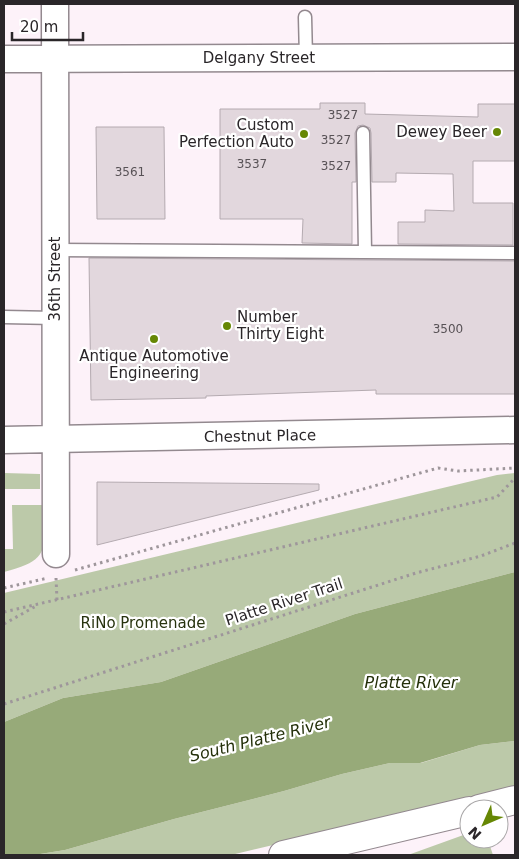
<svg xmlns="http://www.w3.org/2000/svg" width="519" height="859" font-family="'DejaVu Sans',sans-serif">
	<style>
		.green { fill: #bcc9a9 }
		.water { fill: #97aa79 }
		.building { fill: #e2d7dd; stroke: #b4aab0 }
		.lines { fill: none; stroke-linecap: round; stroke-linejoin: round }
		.service-casing { stroke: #93898f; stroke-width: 15 }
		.minor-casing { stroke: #93898f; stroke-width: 29 }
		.tertiary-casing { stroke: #93898f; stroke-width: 30 }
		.path { stroke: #9e969b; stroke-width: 3; stroke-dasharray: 2.5 4; stroke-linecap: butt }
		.service { stroke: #fff; stroke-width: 12 }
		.minor { stroke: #fff; stroke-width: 26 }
		.tertiary { stroke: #fff; stroke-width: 28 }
		.poi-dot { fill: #668704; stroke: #fff; stroke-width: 2 }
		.labels { text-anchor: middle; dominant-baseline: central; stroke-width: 4.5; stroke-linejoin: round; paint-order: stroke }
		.number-label { font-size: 12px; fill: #585256 }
		.street-label { font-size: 15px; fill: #2a2629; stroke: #fff }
		.poi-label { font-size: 15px; fill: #2a2629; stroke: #fff; text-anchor: end }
		.park-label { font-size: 15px; fill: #27330e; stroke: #fff }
		.water-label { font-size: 16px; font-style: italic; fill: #24300a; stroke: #fff }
	</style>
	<rect width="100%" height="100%" fill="#fdf2f9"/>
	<!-- green -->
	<path class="green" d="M4 473 40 474V489H4Z
		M515 473V572L355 614 161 682 63 698 4 722V593L497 475Z
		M12 505H44C44 549 52 560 4 572V549H13Z
		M515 741V788L231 855H34L65 850 174 819 284 791 342 774 390 763H421L480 745Z
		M469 833V839H496L490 846 493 855H408Z"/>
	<!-- water -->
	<path class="water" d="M515 572V741L480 745 420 763H390L342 774 284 791 174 819 65 850 34 855H4V722L63 698 161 682 355 614Z"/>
	<!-- building -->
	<path class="building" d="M320 103H365V114L478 117V104H515V161H473V203H513V245L398 244V222H425V210L454 211 453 174 396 173V182H372L371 133 370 128 363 125 358 126 355 133 356 182H352V244L302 243 303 219H220V109H320Z
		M96 127H164L165 219H97Z
		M89 258 515 261V394H376V390L206 396V398L91 400Z
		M97 482 319 484V490L97 545Z"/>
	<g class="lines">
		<defs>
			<path id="service" d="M305 17 306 58
				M363 133 365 252
				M55 250 515 253
				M4 317 55 318"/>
			<path id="minor" d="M55 4 56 554
				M4 59 515 57
				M4 440 515 430"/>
			<path id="tertiary" d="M479 809 515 800
				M283 855 469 811"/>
		</defs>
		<!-- service casing -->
		<use href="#service" class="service-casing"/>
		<!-- minor casing -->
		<use href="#minor" class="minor-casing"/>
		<!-- tertiary casing -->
		<use href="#tertiary" class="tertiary-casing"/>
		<!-- path -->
		<path class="path" d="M75 570 438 468 458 471 515 468
			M56 578 57 600
			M4 588 48 578
			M4 612 497 497 515 478
			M4 624 36 606
			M4 704 416 573 481 556 515 543"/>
		<!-- service -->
		<use href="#service" class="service"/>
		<!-- minor -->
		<use href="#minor" class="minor"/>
		<!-- tertiary -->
		<use href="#tertiary" class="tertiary"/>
	</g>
	<!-- markers -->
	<g class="poi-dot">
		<circle cx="497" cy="132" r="5"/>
		<circle cx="304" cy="134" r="5"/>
		<circle cx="227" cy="326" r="5"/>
		<circle cx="154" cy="339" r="5"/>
	</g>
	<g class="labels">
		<!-- number labels -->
		<g class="number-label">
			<text x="343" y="115">3527</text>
			<text x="336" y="140">3527</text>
			<text x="252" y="164">3537</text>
			<text x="336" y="166">3527</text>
			<text x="130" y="172">3561</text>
			<text x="448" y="329">3500</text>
		</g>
		<!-- street labels -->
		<g class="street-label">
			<text x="259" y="58">Delgany Street</text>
			<text transform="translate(55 279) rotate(-90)">36th Street</text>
			<text transform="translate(260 436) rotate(-1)">Chestnut Place</text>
			<text transform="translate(284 602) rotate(-18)">Platte River Trail</text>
		</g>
		<!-- poi labels -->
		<g class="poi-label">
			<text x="294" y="125">Custom<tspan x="294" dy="17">Perfection Auto</tspan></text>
			<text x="487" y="132">Dewey Beer</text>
			<text x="237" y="317" text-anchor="start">Number<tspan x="237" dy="17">Thirty Eight</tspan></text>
			<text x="154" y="356" text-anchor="middle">Antique Automotive<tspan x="154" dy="17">Engineering</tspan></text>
		</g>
		<!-- park labels -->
		<g class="park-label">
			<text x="143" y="623">RiNo Promenade</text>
		</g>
		<!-- water labels -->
		<g class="water-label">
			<text x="411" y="682">Platte River</text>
			<text transform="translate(260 739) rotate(-14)">South Platte River</text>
		</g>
	</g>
	<!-- border -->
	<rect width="519" height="859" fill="none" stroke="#2a2629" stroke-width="10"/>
	<!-- north arrow -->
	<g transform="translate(484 824) rotate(225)"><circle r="24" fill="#ffffff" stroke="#aaa8a9"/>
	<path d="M0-4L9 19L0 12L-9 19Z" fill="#668704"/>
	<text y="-8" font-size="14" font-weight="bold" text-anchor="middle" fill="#2a2629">N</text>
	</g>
	<!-- scale -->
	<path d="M12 32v8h71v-8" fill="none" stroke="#2a2629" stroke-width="2.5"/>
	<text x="20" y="32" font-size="15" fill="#2a2629" stroke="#ffffff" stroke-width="4" paint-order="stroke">20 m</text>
</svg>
